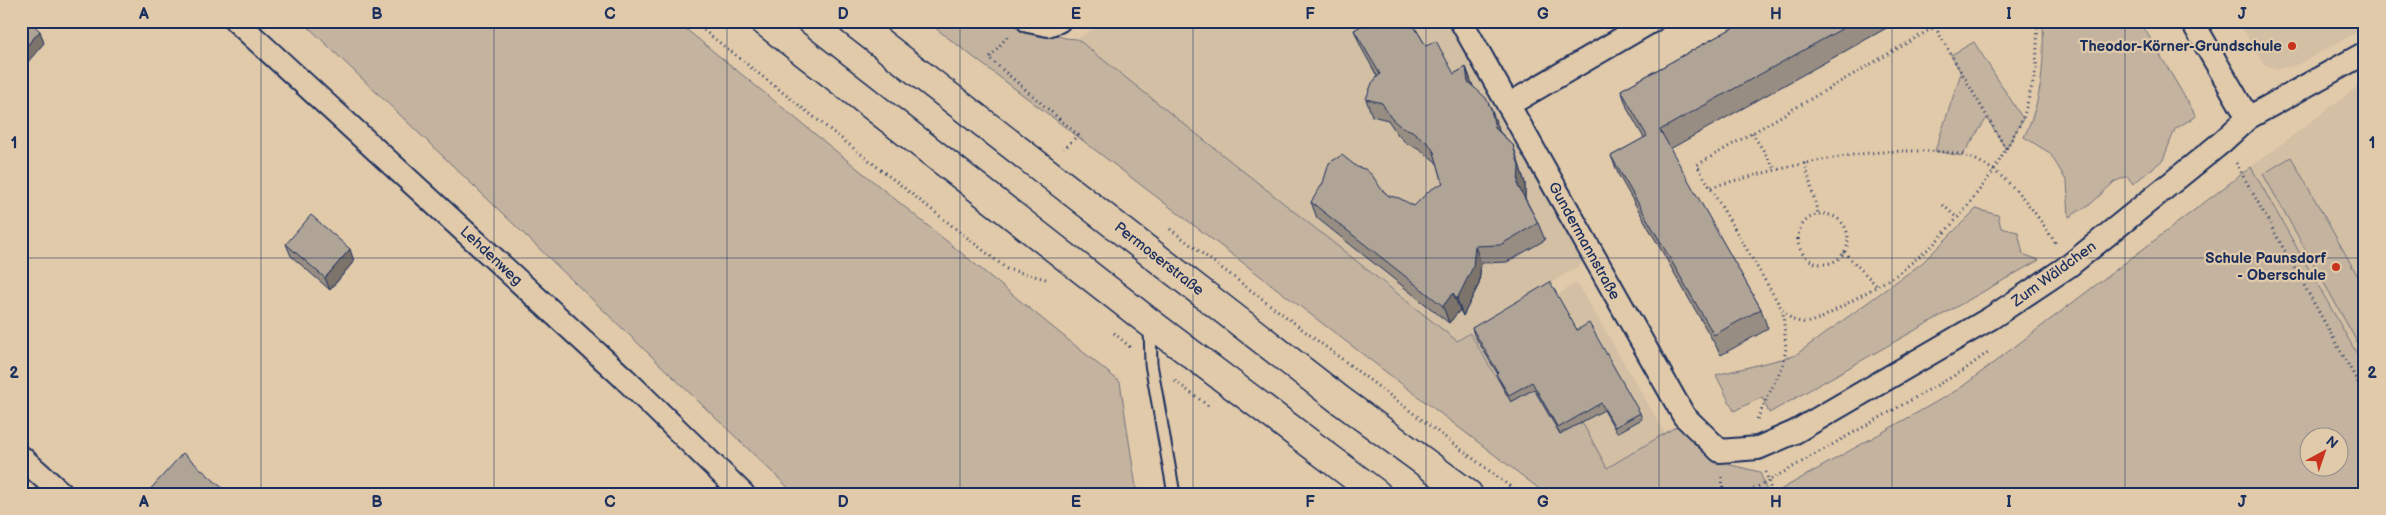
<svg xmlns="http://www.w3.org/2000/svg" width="2386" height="515" font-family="'Balsamiq Sans',sans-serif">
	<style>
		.built { fill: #d2bfa4 }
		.green { fill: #c4b39f; stroke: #70717e; fill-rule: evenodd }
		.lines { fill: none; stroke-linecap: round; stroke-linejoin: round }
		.lane-casing { stroke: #1b2f5e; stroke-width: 15 }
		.street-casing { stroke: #1b2f5e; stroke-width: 26 }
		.primary-casing { stroke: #1b2f5e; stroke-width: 31 }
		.path { stroke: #1b2f5e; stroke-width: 3; stroke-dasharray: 1 4; stroke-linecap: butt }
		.lane { stroke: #e1caaa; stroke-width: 11 }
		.street { stroke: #e1caaa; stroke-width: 22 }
		.primary { stroke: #e1caaa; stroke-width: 28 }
		.wall { fill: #978d82; stroke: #1b2f5e }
		.shaded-wall { fill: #7b736a; stroke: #1b2f5e }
		.building { fill: #b0a497; stroke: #1b2f5e }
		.grid { fill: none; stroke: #1b2f5e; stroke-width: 1; stroke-opacity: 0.55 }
		.poi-dot { fill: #c8321e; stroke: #e1caaa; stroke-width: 2 }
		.labels { text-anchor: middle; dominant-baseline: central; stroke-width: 4.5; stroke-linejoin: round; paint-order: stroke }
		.poi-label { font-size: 15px; font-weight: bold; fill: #1b2f5e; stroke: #e1caaa; text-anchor: end }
		.street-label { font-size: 15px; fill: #1b2f5e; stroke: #e1caaa }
		.neatline { fill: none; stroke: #1b2f5e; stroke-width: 2 }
		.grid-label { font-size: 16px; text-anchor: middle; font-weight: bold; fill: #1b2f5e }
	</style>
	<rect width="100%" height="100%" fill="#e1caaa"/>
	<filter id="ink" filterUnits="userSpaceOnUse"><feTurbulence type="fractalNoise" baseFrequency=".02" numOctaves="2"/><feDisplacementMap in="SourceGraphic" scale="10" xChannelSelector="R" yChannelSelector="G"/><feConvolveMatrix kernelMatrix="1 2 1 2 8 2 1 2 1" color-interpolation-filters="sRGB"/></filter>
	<g filter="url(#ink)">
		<!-- built -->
		<path class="built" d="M1107 21H1448L1586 261 1457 341 1077 39Z
			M2238 21H2365V28L2297 65 2279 69 2264 65Z
			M2365 81V366L2251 167Z
			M1577 283 1665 433 1607 468 1582 422 1560 434 1511 402 1474 335 1552 288 1557 295Z"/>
		<!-- green -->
		<path class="green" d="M302 21H676L1120 382 1137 494H795Z
			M926 21H1011L1065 38 1077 39 1457 341 1470 333 1511 402 1534 389 1560 434 1582 422 1607 468 1679 425 1731 465 1760 472 1768 494H1546Z
			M2043 21H2140L2196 116 2175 129 2163 160 2133 184 2127 176 2114 182 2092 203 2069 217 2067 182 2050 153 2024 137C2043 97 2044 65 2043 21Z
			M1974 42 2023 119 2006 149 1987 118 1962 156 1935 151 1961 73 1951 55Z
			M2291 157 2365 289V356L2263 174Z
			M2251 167 2365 368V494H1773L1959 389ZM2308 438H2338V468H2308Z
			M1976 209 1998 215 2001 228 2018 232 2023 254 2039 260 1769 413 1762 397 1734 411 1716 375 1794 356 1922 263Z"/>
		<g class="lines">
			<defs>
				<path id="lane" d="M1150 327 1151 364 1174 494"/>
				<path id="street" d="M236 21 625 379 743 494
					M1028 21 1048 25 1059 21
					M1461 21 1684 416 1720 451 1758 448 1795 432 1991 318 2070 265 2222 142 2248 118 2365 53
					M2192 21 2248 118
					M1508 105 1652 21
					M21 457 62 494"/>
				<path id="primary" d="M764 21 1149 322 1377 494
					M852 21 1340 400 1468 494"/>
			</defs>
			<!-- lane casing -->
			<use href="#lane" class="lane-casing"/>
			<!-- street casing -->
			<use href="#street" class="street-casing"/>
			<!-- primary casing -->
			<use href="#primary" class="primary-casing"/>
			<!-- path -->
			<path class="path" d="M692 21 1007 269 1046 279
				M1945 21 1697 165 1783 311 1793 320 1806 323 1822 318 1898 274 1933 245 1962 213 1993 172 2023 119 2036 71 2038 21
				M1935 27 2006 149
				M1007 37 989 58 1078 135 1064 149
				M1752 133 1775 169
				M1805 163 1818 214
				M2236 163 2365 395
				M1711 187C1778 169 1846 150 1916 151 1934 151 1955 151 1972 158 2010 175 2034 210 2056 244
				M1943 205 1957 218
				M1798 239a25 25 0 1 1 50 0a25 25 0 1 1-50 0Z
				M1170 229 1520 494
				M1844 252 1877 286
				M1114 333 1130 347
				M1175 381 1210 407
				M1757 419 1783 365 1786 348 1783 312
				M1766 472 1772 494
				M1722 477 1723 494
				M1745 494 1964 370 1988 352"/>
			<!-- lane -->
			<use href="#lane" class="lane"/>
			<!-- street -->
			<use href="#street" class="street"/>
			<!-- primary -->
			<use href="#primary" class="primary"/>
		</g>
		<!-- wall -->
		<path class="wall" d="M1360 21H1411L1426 46 1454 74 1466 67 1473 86 1498 126 1499 131 1513 145 1525 183V198L1538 223 1545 240 1507 262 1481 263 1479 284 1463 316 1460 310 1449 323 1317 218 1311 202 1382 190 1389 196 1414 206 1443 183 1438 165 1435 161 1418 148 1406 143 1398 135 1388 120 1372 116 1366 99 1377 76 1361 47 1354 30 1363 26Z
			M1745 21H1899L1670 149 1761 309 1768 329 1721 355 1619 176 1611 156 1644 138 1628 110 1621 90Z
			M286 244 354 261 330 290 291 256Z
			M1472 328 1577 330 1640 413 1642 419 1617 433 1604 410 1560 434 1534 389 1511 402 1499 380 1496 374 1497 373 1474 335Z"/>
		<!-- shaded-wall -->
		<path class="shaded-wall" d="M40 31 44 43 21 70V52Z
			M1466 67 1472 84 1474 99 1468 82Z
			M1491 109 1498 126 1501 145 1495 128Z
			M1513 145 1525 183V203L1518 186Z
			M1475 246 1481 263 1479 284 1463 316 1457 299Z
			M350 249 354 261 330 290 325 278Z
			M1453 293 1460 310 1449 323 1443 306Z
			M21 337 24 343 21 346Z"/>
		<!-- building -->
		<path class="building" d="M21 21H29L40 31 21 52Z
			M1364 21H1411L1426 46 1436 41 1454 74 1466 67 1468 82 1486 98 1491 109 1495 128 1513 145 1519 166 1518 186 1538 223 1500 245 1475 246 1473 267 1457 299 1453 293 1443 306 1311 202 1323 183 1329 163 1342 155 1357 167 1365 169 1372 175 1382 190 1389 196 1399 198 1414 206 1430 190 1443 183 1434 152 1429 144 1412 131 1400 126 1391 118 1382 103 1366 99 1372 83 1380 74 1354 30 1365 24Z
			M1745 21H1856L1660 130 1761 309 1714 335 1611 156 1647 136 1621 90Z
			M311 215 350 249 325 278 286 244Z
			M1550 282 1577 330 1589 323 1640 413 1615 427 1601 403 1558 428 1532 382 1509 395 1496 374 1498 372 1472 328Z
			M183 453 229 494H146Z
			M686 491 689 494H683Z"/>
	</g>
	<!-- grid -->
	<path class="grid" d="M261 21V494M494 21V494M727 21V494M960 21V494M1193 21V494M1426 21V494M1659 21V494M1892 21V494M2125 21V494M21 258H2365"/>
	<!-- markers -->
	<g class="poi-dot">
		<circle cx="2292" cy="46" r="5"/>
		<circle cx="2336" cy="267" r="5"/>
	</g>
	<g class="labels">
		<!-- poi labels -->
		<g class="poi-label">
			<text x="2282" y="46">Theodor-Körner-Grundschule</text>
			<text x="2326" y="258">Schule Paunsdorf<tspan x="2326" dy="17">- Oberschule</tspan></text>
		</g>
		<!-- street labels -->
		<g class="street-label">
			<text transform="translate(1584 241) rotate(61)">Gundermannstraße</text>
			<text transform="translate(491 256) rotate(43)">Lehdenweg</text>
			<text transform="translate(1159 259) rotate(38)">Permoserstraße</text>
			<text transform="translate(2054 274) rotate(-36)">Zum Wäldchen</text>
		</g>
	</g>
	<!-- margin -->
	<rect width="2386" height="515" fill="none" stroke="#e1caaa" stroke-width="55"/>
	<!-- north arrow -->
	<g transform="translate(2324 452) rotate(40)"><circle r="24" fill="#e1caaa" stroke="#928c8c"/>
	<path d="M0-4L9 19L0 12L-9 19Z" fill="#c8321e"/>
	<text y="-8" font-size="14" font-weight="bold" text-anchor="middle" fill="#1b2f5e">N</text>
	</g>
	<rect x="28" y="28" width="2330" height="460" class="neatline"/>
	<g class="grid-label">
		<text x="144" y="19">A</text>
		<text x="377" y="19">B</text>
		<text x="610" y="19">C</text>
		<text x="843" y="19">D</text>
		<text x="1076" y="19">E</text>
		<text x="1310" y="19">F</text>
		<text x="1543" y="19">G</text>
		<text x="1776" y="19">H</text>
		<text x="2009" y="19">I</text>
		<text x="2242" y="19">J</text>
		<text x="14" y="148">1</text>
		<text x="2372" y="148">1</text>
		<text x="14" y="378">2</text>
		<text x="2372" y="378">2</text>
		<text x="144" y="507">A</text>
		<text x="377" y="507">B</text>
		<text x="610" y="507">C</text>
		<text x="843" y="507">D</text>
		<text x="1076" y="507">E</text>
		<text x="1310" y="507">F</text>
		<text x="1543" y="507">G</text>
		<text x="1776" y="507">H</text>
		<text x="2009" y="507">I</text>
		<text x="2242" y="507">J</text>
	</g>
</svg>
